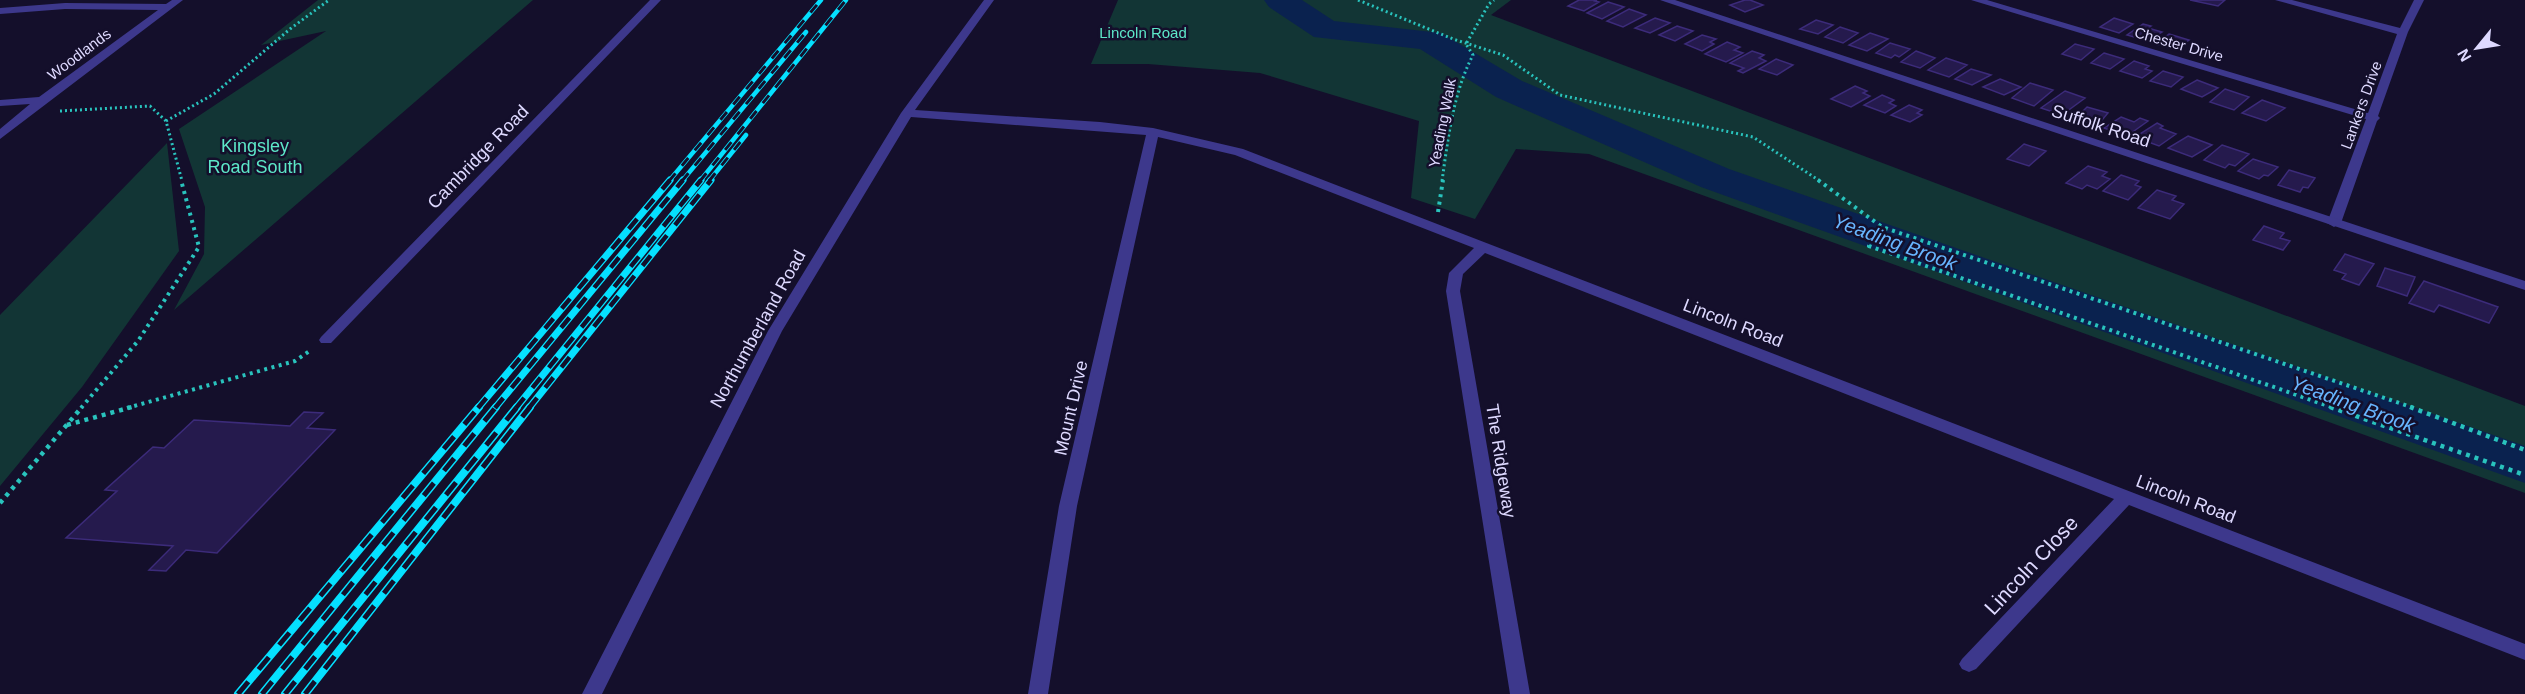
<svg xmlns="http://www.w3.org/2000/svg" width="2525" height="694" font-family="Helvetica,sans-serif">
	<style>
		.green { fill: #123535 }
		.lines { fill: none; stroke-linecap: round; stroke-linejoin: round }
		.river { fill: #0a224f; fill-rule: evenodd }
		.building { fill: #251a4d; stroke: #3c2b7a; stroke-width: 1.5 }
		.path-far2 { stroke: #29c3bd; stroke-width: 3; stroke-dasharray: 2 3; stroke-linecap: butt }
		.path-far1 { stroke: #29c3bd; stroke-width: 4; stroke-dasharray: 3 4.5; stroke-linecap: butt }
		.path { stroke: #29c3bd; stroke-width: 4.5; stroke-dasharray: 4 5; stroke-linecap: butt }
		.minor { fill: #3d388c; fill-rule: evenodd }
		.tertiary { fill: #3d388c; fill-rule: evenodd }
		.rail-far2-casing { stroke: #05e0ff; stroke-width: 4.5 }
		.rail-far1-casing { stroke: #05e0ff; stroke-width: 7 }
		.rail-casing { stroke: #05e0ff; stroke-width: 8 }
		.rail-far2 { stroke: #140f2b; stroke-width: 3; stroke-dasharray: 10; stroke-linecap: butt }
		.rail-far1 { stroke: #140f2b; stroke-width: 4.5; stroke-dasharray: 13; stroke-linecap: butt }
		.rail { stroke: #140f2b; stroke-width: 5; stroke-dasharray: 16; stroke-linecap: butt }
		.labels { text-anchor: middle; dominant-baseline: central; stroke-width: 5; stroke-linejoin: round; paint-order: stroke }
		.far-park-label { font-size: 15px; fill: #5de7c8; stroke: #140f2b }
		.far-street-label { font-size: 15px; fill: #ded9ff; stroke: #140f2b }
		.street-label { font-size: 18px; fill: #ded9ff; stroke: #140f2b }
		.park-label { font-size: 18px; fill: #5de7c8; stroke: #140f2b }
		.water-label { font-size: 20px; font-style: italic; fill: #67b5ff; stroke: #140f2b }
		.near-street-label { font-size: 21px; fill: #ded9ff; stroke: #140f2b }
	</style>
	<rect width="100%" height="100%" fill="#140f2b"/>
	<!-- green -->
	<path class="green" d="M318 0H533L174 310 204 254 205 207 179 129 326 31 261 45Z
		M1118 0H1511L1491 15 2525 406V493L1589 154 1516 149 1475 219 1411 198 1419 121 1260 73 1148 64H1091Z
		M167 143 179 251 82 387 0 486V315Z"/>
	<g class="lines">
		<!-- river -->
		<path class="river" d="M1264 0H1302L1334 21 1441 33 1522 81 1729 169 2525 446V483L1701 187 1496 97 1420 49 1314 37 1269 7Z"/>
	</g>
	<!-- building -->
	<path class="building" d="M1579 0H1597L1595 1 1599 2 1584 11 1568 6Z
		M1745 0H1750L1763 5 1745 12 1730 5Z
		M2190 0H2225L2218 6Z
		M1608 2 1624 7 1602 19 1587 13Z
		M1629 9 1646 15 1623 27 1607 21Z
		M1655 18 1670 23 1650 33 1635 28Z
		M2114 18 2133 24 2119 33 2100 27Z
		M1816 20 1833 25 1818 34 1800 29Z
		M2143 24 2151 26 2148 28 2162 32 2148 41 2127 35Z
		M1677 26 1693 31 1675 41 1659 35Z
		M1840 27 1858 33 1843 43 1825 37Z
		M1870 33 1888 39 1867 51 1849 45Z
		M2169 34 2189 40 2176 50 2156 44Z
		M1702 35 1716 39 1710 42 1714 44 1702 51 1685 44Z
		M1727 42 1740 47 1734 50 1743 53 1726 62 1705 54Z
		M1890 43 1910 49 1899 57 1895 55 1891 58 1876 53Z
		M2075 44 2094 49 2081 60 2062 54Z
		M1752 51 1764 55 1759 58 1766 61 1743 73 1738 71 1744 68 1730 63Z
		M1916 51 1935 58 1920 68 1901 62Z
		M2104 53 2124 59 2110 69 2091 63Z
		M1946 58 1967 65 1949 77 1928 70Z
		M1776 59 1793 65 1777 75 1759 69Z
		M2134 61 2149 66 2145 69 2152 71 2142 78 2120 71Z
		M1971 69 1991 75 1972 85 1955 79Z
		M2163 71 2183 77 2171 87 2150 81Z
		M2000 79 2021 87 2004 95 1983 87Z
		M2197 80 2218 88 2202 97 2181 89Z
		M2030 83 2053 90 2034 106 2012 98Z
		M1855 86 1867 91 1863 93 1870 96 1851 107 1831 99Z
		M2225 89 2249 97 2234 110 2210 102Z
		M2065 91 2085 98 2062 115 2041 108Z
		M1882 95 1894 100 1889 103 1896 106 1885 113 1864 105Z
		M2262 100 2285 108 2266 121 2242 113Z
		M1909 105 1922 110 1917 113 1922 115 1910 122 1891 115Z
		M2087 107 2108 113 2097 126 2075 119Z
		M2121 117 2134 122 2140 118 2148 121 2127 136 2104 128Z
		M2157 123 2163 126 2160 128 2176 134 2159 146 2135 137Z
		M2188 136 2212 145 2192 157 2168 148Z
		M2024 144 2046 151 2029 166 2007 159Z
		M2222 145 2249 154 2235 166 2229 164 2225 168 2204 160Z
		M2253 159 2278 167 2268 176 2264 175 2259 179 2238 171Z
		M2088 166 2107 172 2102 176 2110 179 2097 189 2087 185 2082 189 2066 183Z
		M2289 170 2315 178 2308 188 2303 187 2300 192 2278 185Z
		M2121 175 2139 181 2135 185 2141 187 2128 200 2103 191Z
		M2157 190 2176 196 2172 200 2184 204 2170 219 2138 208Z
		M2264 226 2284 233 2280 238 2290 241 2283 250 2253 240Z
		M2345 254 2374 264 2359 285 2342 279 2346 274 2334 270Z
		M2385 268 2415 277 2407 296 2377 286Z
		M2424 281 2498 307 2489 323 2439 305 2434 312 2409 303Z
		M304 412 323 413 307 428 335 430 217 553 186 550 166 571 149 570 173 546 66 538 117 491 105 490 153 447 164 448 194 420 290 426Z"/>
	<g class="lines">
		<!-- path-far2 -->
		<path class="path-far2" d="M1358 0 1453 39 1503 55 1560 95 1753 137 1820 181
			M60 111 150 106 166 121 182 181
			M166 121 214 94 290 29 329 0
			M1442 181C1448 139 1453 93 1473 55L1466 44 1489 4 1494 0"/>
		<!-- path-far1 -->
		<path class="path-far1" d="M1818 180 1882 227 2414 408
			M1438 212 1443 180
			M1882 227 1869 246 2334 408
			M81 408 138 341 199 247 181 180
			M127 408 295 361 311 350"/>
		<!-- path -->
		<path class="path" d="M2330 407 2525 475
			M2410 407 2525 450
			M67 425 132 407
			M0 503 82 407"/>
		<!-- minor -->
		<path class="minor" d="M172 0H183L0 139V129L30 104 0 106V100L39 97 158 10 65 9 0 14V8L65 3 166 4Z
			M650 0H661L331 343H321L319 340 321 337Z
			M984 0H994L915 110 1100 122 1153 128 1243 149 2525 644V660L2129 505 1976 669 1969 672 1962 669 1959 664 1962 659 2114 499 1485 253 1463 274 1460 291 1530 694H1510L1446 291 1449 273 1474 248 1235 155 1158 137 1077 506 1048 694H1028L1059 506 1146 135 911 117 782 331 602 694H582L768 331 901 113Z
			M1971 0H1987L2368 113 2397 34 2275 0H2292L2400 28 2414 0H2424L2408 32 2378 116 2380 118 2377 121 2341 223 2334 227 2327 223 2366 119Z"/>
		<!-- tertiary -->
		<path class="tertiary" d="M1660 0H1675L2525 281V290Z"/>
		<defs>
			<path id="rail-far2" d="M669 181 821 0
				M682 181 806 32
				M700 181 846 0
				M709 181 746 135"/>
			<path id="rail-far1" d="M478 408 670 180
				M495 408 683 180
				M516 408 701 180
				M529 408 711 180"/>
			<path id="rail" d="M238 694 479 407
				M262 694 496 407
				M285 694 517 407
				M305 694 530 407"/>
		</defs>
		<!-- rail-far2 casing -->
		<use href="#rail-far2" class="rail-far2-casing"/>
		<!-- rail-far1 casing -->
		<use href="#rail-far1" class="rail-far1-casing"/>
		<!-- rail casing -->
		<use href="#rail" class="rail-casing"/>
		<!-- rail-far2 -->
		<use href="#rail-far2" class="rail-far2"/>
		<!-- rail-far1 -->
		<use href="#rail-far1" class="rail-far1"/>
		<!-- rail -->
		<use href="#rail" class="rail"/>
	</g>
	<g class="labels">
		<!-- far-park labels -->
		<g class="far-park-label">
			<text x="1143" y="32">Lincoln Road</text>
		</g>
		<!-- far-street labels -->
		<g class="far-street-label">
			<text transform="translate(2179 44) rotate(16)">Chester Drive</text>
			<text transform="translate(79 54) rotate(-37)">Woodlands</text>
			<text transform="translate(2361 105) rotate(-70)">Lankers Drive</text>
			<text transform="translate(1442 123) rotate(-79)">Yeading Walk</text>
		</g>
		<!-- street labels -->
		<g class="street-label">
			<text transform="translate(2101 126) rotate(18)">Suffolk Road</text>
			<text transform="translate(478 157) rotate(-46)">Cambridge Road</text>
			<text transform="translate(1733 323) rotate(21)">Lincoln Road</text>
			<text transform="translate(758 329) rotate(-61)">Northumberland Road</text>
			<text transform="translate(1071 408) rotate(-77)">Mount Drive</text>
			<text transform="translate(1501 461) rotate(81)">The Ridgeway</text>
			<text transform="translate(2186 499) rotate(21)">Lincoln Road</text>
		</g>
		<!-- park labels -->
		<g class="park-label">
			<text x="255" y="146">Kingsley<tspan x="255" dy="21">Road South</tspan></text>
		</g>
		<!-- water labels -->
		<g class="water-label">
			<text transform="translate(1895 242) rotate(20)">Yeading Brook</text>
			<text transform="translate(2353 404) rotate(20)">Yeading Brook</text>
		</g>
		<!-- near-street labels -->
		<g class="near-street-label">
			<text transform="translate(2031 565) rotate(-47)">Lincoln Close</text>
		</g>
	</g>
	<!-- north arrow -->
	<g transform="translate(2477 48) rotate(240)" stroke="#140f2b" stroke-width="4.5" paint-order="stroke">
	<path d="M0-4.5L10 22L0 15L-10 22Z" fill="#ded9ff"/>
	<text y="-9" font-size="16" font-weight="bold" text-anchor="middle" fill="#ded9ff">N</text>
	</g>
</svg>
